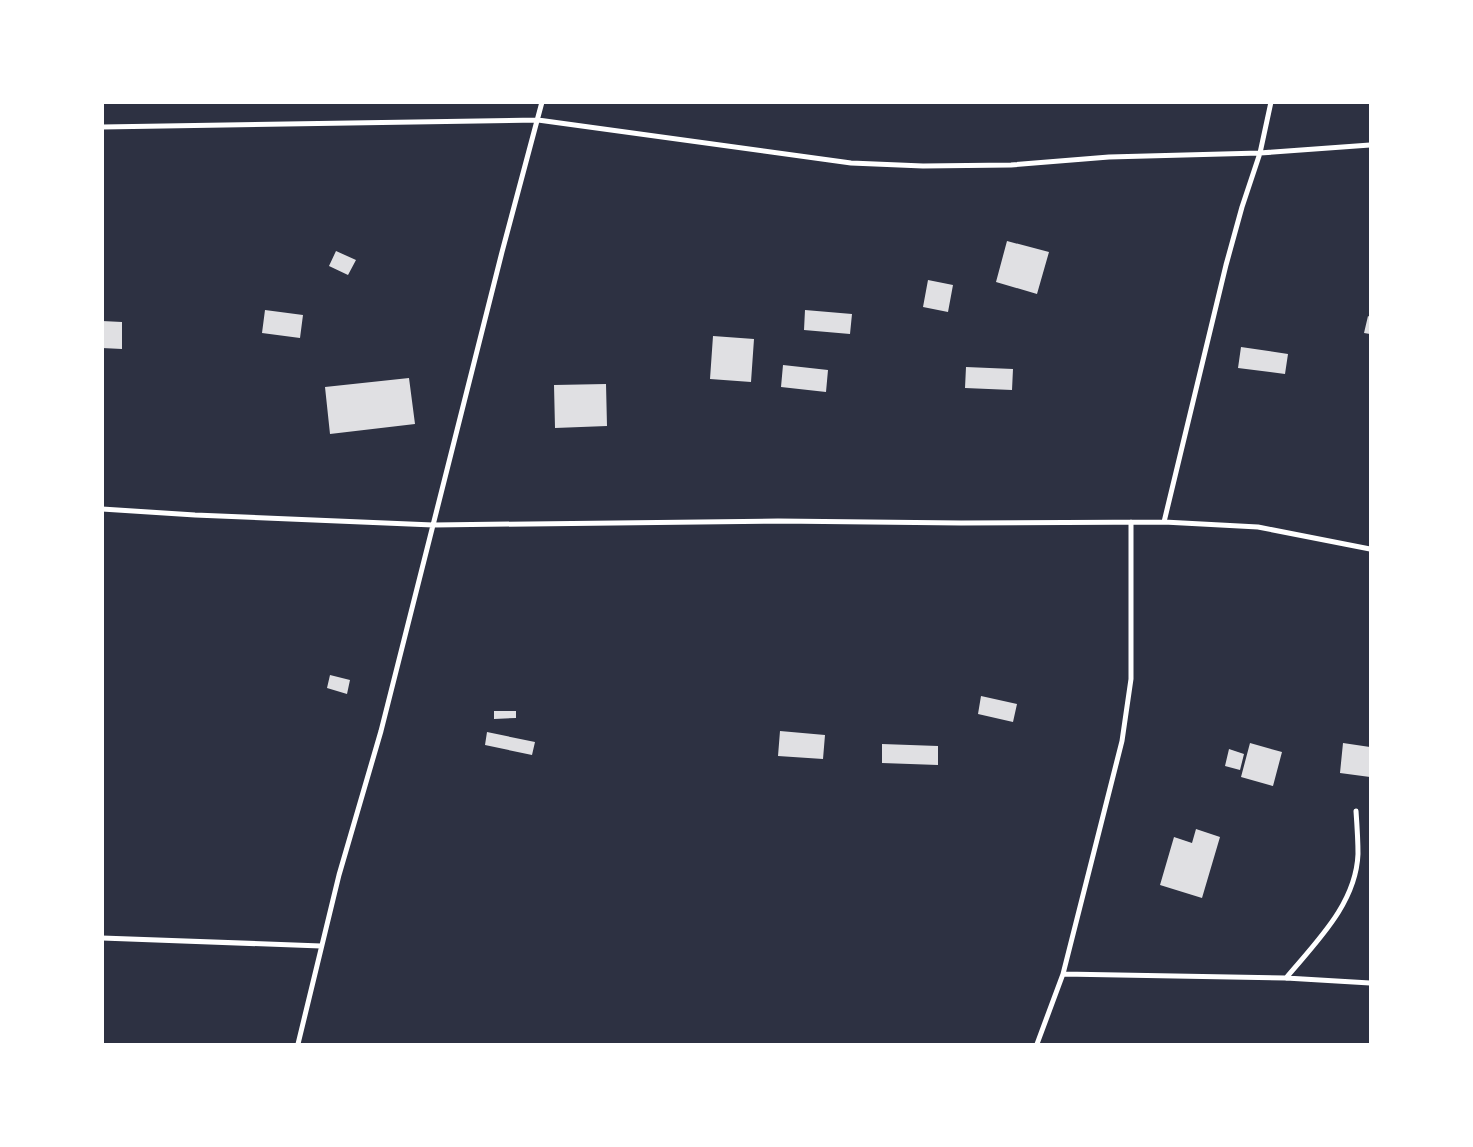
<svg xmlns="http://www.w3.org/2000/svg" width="1473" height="1147" font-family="Jost,sans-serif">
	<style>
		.building { fill: #e0e0e3 }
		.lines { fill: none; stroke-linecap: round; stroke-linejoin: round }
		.minor { stroke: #fff; stroke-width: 5 }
	</style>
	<rect width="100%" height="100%" fill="#2d3142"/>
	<!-- building -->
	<path class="building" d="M1007 241 1049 252 1037 294 996 282Z
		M336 251 356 260 348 275 329 266Z
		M928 280 953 285 948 312 923 307Z
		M265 310 303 315 300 338 262 333Z
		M805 310 852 314 850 334 804 330Z
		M1368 316 1370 317V334L1364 333Z
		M102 321 122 322V349L102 348Z
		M713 336 754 339 751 382 710 379Z
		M1241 347 1288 354 1285 374 1238 368Z
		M783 365 828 370 826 392 781 387Z
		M966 367 1013 369 1012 390 965 388Z
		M409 378 415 424 330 434 325 387Z
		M606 384 607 426 555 428 554 385Z
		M330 675 350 680 347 694 327 688Z
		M981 696 1017 704 1013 722 978 714Z
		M494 711H516V718L494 719Z
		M780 731 825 735 823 759 778 756Z
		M487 732 535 742 532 755 485 745Z
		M1250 743 1282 752 1273 786 1241 777Z
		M1343 743 1370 747V777L1340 773Z
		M882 744 938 746V765L882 763Z
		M1229 749 1244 754 1240 770 1225 766Z
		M1196 829 1220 837 1202 898 1160 885 1174 837 1192 843Z"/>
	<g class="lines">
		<!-- minor -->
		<path class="minor" d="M102 127 538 120 851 163 923 166 1011 165 1109 157 1260 153 1370 145
			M102 509 195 515 433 525 778 521 961 523 1164 522 1258 527 1370 549
			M1164 522 1226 265 1242 207 1260 153 1271 102
			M102 938 321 946
			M1063 974 1286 978 1370 983
			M1286 978C1316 942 1356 904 1358 854 1358 840 1357 825 1356 811
			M298 1044 339 875 381 731 502 252 542 102
			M1037 1044 1063 974 1122 741 1131 679V522"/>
	</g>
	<!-- border -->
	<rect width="1473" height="1147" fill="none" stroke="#ffffff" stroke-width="208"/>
</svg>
